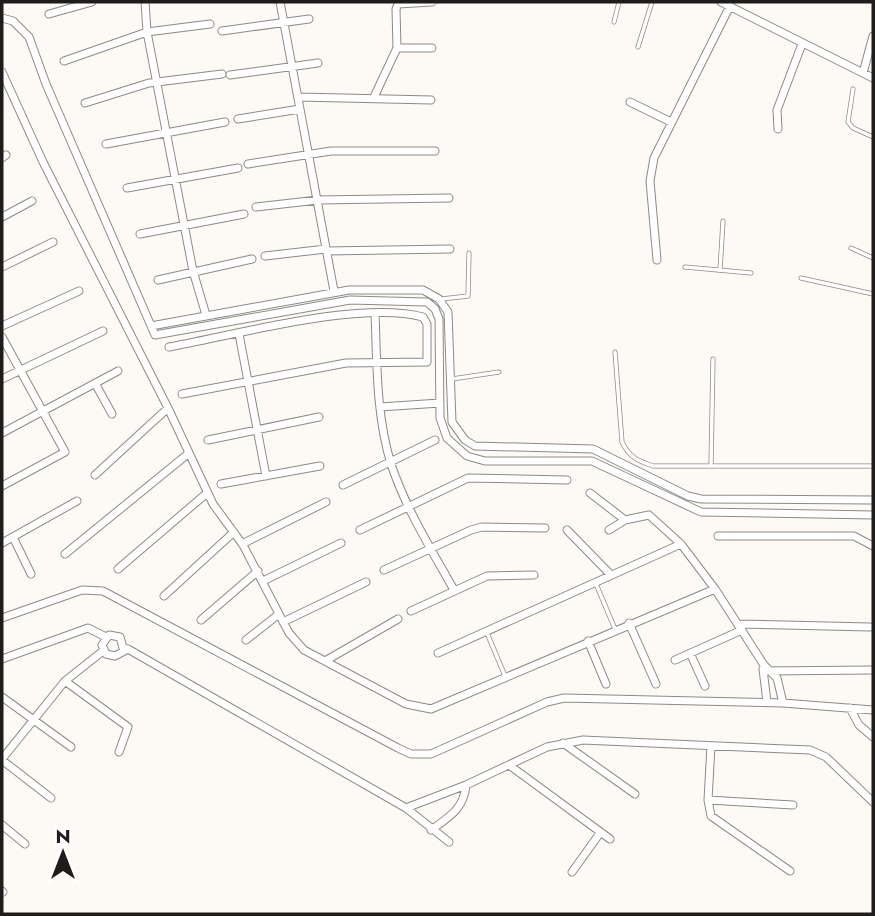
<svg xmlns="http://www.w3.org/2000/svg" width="875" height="916" font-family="Jost,sans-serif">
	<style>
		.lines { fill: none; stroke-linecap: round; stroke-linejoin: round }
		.lane-casing { stroke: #8d8a86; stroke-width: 5 }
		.street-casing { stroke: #8d8a86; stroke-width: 9 }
		.lane { stroke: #fff; stroke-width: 3.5 }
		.street { stroke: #fff; stroke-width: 7 }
	</style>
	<rect width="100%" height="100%" fill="#fdfaf5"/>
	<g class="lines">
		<defs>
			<path id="lane" d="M614 22 619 2
				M638 47 652 2
				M853 89 848 122 853 128 873 137
				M851 248 873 258
				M685 267 751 273
				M720 270 723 221
				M801 278 873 294
				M442 299 468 296 469 253
				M615 352 622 442C629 457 638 461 653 466H873
				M452 379 499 372
				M711 465 713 359
				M596 584 615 629
				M487 633 505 676"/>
			<path id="street" d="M145 2 147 32 193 271 206 315
				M280 2 334 291
				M721 2 873 78
				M49 14 92 2
				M2 18 13 21 29 37 46 84 155 335 350 300 427 302 435 309 439 319 440 418 447 438 467 456 485 461H592L701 512 873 515
				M222 31 309 19
				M397 48 396 9 398 4 432 2
				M64 61 147 32 210 24
				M2 72 43 162 168 408 213 504 243 545 289 633 304 650 406 704 431 709 715 589 764 665 777 678 783 703
				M863 73 873 36
				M230 75 318 63
				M299 97 431 100
				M374 97 397 48H432
				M630 102 671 122
				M85 103 149 83 222 74
				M238 119 300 109
				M778 129 777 110 802 44
				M106 144 225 122
				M2 158 6 155
				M248 164 331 151H435
				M127 188 238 168
				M256 207 318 200 449 198
				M2 217 32 201
				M140 234 244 214
				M326 251 450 249
				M265 256 326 249
				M657 260 650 181 654 158 730 6
				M2 267 53 242
				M158 280 252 259
				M375 313C377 363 376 415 391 464 406 509 431 549 454 590
				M2 326 79 291
				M151 326 349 290H423L439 299 448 312 452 422 465 440 475 446 593 449 688 496 701 499 873 500
				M239 334 266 476
				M2 337 65 452 2 486
				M169 347C235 335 361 300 423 317L427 324V362L346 363 182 394
				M2 379 103 331
				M95 383 112 414
				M380 407 440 403
				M2 433 118 371
				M208 440 319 417
				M95 475 168 408
				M221 484 320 466
				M343 485 435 440
				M590 493 625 520
				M360 530 468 478 567 480
				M567 530 611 575
				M609 530 625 520 649 515 681 544 715 589
				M718 536H854L873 546
				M13 537 31 574
				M2 543 77 501
				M242 544 326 502
				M65 554 189 453
				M118 569 207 493
				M384 570 471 530 482 527 545 528
				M263 581 341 543
				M164 596 234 532
				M411 611 487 576 534 575
				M2 618 82 590 103 591 398 748 411 754H431L547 702 564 698 783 703 873 710
				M201 620 258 571
				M283 622 366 582
				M629 623 656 684
				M738 624 870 627
				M109 635 120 637 123 648 128 649 115 656 106 654 102 645Z
				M246 640 279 614
				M588 641 606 684
				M128 649 406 808 466 785 547 747 583 740 810 750 826 757 873 802
				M438 653 681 544
				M690 653 705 686
				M2 659 88 628 106 637
				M675 660 742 630
				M325 661 398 619
				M763 669 767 702
				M763 671 873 670
				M65 681 128 727 119 752
				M2 697 71 747
				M850 708 859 725 873 737
				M563 743 635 794
				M711 746 708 800 711 816 790 871
				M2 759 65 681 103 651
				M2 760 51 798
				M509 765 610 839
				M708 800 793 805
				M406 808 449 842
				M2 825 25 844
				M431 830C449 817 464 809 466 785
				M572 872 600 833
				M2 891 3 892"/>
		</defs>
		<!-- lane casing -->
		<use href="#lane" class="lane-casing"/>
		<!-- street casing -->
		<use href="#street" class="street-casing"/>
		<!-- lane -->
		<use href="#lane" class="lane"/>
		<!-- street -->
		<use href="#street" class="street"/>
	</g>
	<!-- border -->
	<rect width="875" height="916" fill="none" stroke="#1e1d1b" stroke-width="7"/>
	<!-- north arrow -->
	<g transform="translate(63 853)" stroke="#ffffff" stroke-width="5" paint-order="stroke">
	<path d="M0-5L12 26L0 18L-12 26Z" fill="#1e1d1b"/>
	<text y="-10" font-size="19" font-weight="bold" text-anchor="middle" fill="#1e1d1b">N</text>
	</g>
</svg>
